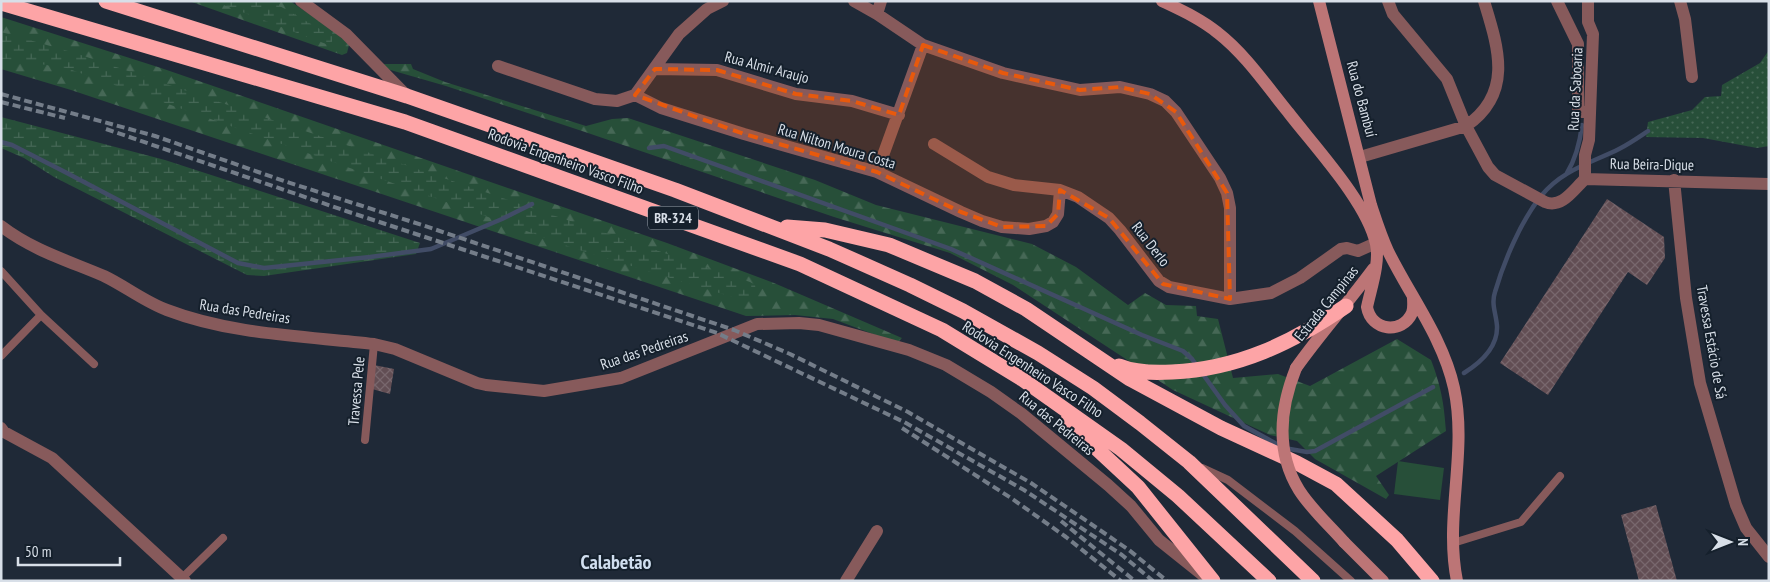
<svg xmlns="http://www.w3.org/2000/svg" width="1770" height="582" font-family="'PT Sans Narrow',sans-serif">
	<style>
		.green { fill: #274f39 }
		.forest { fill: url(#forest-firs) }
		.wetland { fill: url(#wetland-marsh) }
		.park { fill: url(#park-dots) }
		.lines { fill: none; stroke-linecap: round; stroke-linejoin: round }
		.stream { stroke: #414c66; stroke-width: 4.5 }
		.building { fill: url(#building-cross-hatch) }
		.service { stroke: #875a5b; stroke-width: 8 }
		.minor { stroke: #875a5b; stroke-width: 12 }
		.secondary { stroke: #bc7576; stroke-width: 12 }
		.motorway { stroke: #fda4a6; stroke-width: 15 }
		.rail { stroke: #747d89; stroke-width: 4; stroke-dasharray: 8 4; stroke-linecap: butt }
		.secondary-bridge { stroke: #bc7576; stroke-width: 12 }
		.marked { fill: #e8590c; fill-opacity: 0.2; stroke: #e8590c; stroke-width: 4; stroke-dasharray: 10 6; stroke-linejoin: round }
		.labels { text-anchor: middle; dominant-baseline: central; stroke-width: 4; stroke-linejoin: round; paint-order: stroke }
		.shield { fill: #15202c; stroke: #9ea6b0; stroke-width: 1 }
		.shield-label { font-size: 14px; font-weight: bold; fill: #d8dfe8 }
		.street-label { font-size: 15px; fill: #d8dfe8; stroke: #15202c }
		.district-label { font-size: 20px; font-weight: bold; fill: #d0deef; stroke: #15202c }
	</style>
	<defs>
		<pattern id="forest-firs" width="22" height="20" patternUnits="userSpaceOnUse" patternTransform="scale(1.25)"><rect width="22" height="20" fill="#274f39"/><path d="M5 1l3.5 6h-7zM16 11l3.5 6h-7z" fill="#466856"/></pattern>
		<pattern id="wetland-marsh" width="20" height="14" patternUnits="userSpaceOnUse" patternTransform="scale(1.25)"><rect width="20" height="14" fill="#274f39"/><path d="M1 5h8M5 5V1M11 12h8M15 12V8" fill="none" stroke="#466856"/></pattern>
		<pattern id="park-dots" width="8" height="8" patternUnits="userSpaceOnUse" patternTransform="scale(1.25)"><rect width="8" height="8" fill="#274f39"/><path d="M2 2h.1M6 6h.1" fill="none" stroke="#466856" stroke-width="1.8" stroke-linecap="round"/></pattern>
		<pattern id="building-cross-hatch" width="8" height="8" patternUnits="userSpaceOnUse" patternTransform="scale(1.25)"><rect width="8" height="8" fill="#624e54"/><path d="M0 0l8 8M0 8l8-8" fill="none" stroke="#78676d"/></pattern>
	</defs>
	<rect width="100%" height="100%" fill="#1f2937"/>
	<!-- green -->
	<path class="green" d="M1398 461 1444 468 1440 500 1394 494Z"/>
	<!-- forest -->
	<path class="forest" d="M189 1H290L327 26 344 40 349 45 347 53 342 55Z
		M1 17 161 68 667 243 774 283 902 338 897 343 833 319 795 315 746 316 71 90 1 69Z
		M380 64H411L413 69 445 82 586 126 612 119 628 118 637 121 815 180 876 205 1032 244 1076 267 1128 305 1145 293 1166 305 1196 306 1197 316 1218 319 1233 378 1278 374 1310 386 1397 339 1431 360C1441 386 1444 403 1446 431L1376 476 1389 495 1386 499 1315 459 1297 441 1270 435 1173 390 1013 285 950 253 834 217 585 132 446 86 380 67Z"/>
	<!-- wetland -->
	<path class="wetland" d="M213 1H271L332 36V43L326 44Z
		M1 32 75 53 750 282 755 285 756 293 749 299 742 300 573 248 455 205 66 68 1 58Z
		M1 117 165 160 420 243 416 254 264 276 247 275 54 177 24 158 1 148Z"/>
	<!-- park -->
	<path class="park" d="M1769 50V146L1757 148 1703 138 1646 137 1648 122 1692 110 1705 97 1721 96 1722 85 1760 63Z"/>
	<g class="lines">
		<!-- stream -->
		<path class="stream" d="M1 142 12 145 65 172 238 263 264 268 370 257 431 249 502 219 532 204
			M649 148 664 146 951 249 1142 335 1183 351 1192 359 1225 405 1244 426 1284 448 1307 452 1315 451 1433 387
			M1567 173C1576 158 1580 142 1582 125
			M1464 373C1480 363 1498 347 1497 326 1496 313 1491 304 1495 292 1504 261 1521 221 1541 196 1562 170 1591 163 1619 149 1629 144 1639 137 1648 131"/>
	</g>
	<!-- building -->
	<path class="building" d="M1607 199 1664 237 1665 258 1647 285 1628 272 1548 395 1500 363Z
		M374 365 394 369 390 394 372 389Z
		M1656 505 1677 581H1639L1621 515Z"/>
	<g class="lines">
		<!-- service -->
		<path class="service" d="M1 271 41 315 94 364
			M1 356 41 315
			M365 440 374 344
			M1202 468 1228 480 1295 531 1351 581
			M1453 543 1521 522 1560 476
			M182 578 223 538"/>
		<!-- minor -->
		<path class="minor" d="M301 1 346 34 407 96
			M854 1 877 14 881 1
			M1388 1 1393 14 1447 79 1466 126 1488 167 1495 175 1545 202C1562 209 1574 189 1585 179L1769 184
			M1557 1 1578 44V112H1589
			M1680 1 1685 19 1692 77
			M877 14 923 45 1003 73 1080 90 1120 87 1150 94 1165 101 1176 112 1220 178 1227 193 1230 208V299
			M498 66 595 99 617 101 635 95 679 34 707 9 723 1
			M655 69 717 70 796 94 852 101 899 115
			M635 95 661 108 744 134 877 172 961 212 982 221 1002 227 1029 229 1046 226 1053 222 1058 214 1060 190
			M934 144 988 177 1014 185 1060 190 1078 197 1109 218 1120 230 1159 281 1169 287 1230 299 1271 293 1300 278 1341 249 1347 248 1358 251 1376 243
			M1360 157 1466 126C1514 93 1498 47 1484 1
			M877 172 923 45
			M1585 179V155L1589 140 1593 34 1588 22V1
			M1674 180 1686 298 1700 383 1736 505 1746 528 1769 557
			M1 226C32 250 69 261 104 276 125 286 145 302 167 310 232 335 306 336 374 344L395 349 477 383 486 385 544 391 621 378 757 324 799 323 819 325 909 350 946 365 991 392 1022 414 1108 485 1131 506 1159 540 1204 576
			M1 428 4 432 52 458 185 581
			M846 581 877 531"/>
		<!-- secondary -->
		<path class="secondary" d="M1162 1C1181 10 1201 19 1218 33 1245 54 1266 85 1288 112 1314 146 1367 202 1376 244 1380 263 1371 288 1367 307 1371 331 1402 335 1412 313 1414 308 1413 302 1413 297
			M1319 1 1371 205C1376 220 1381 236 1388 251 1410 296 1443 338 1454 388 1468 452 1444 517 1457 581
			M1296 368C1320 334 1348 303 1373 269
			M1344 542 1383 581"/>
		<!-- motorway -->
		<path class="motorway" d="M106 1 407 96 675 190 829 249 910 285 963 311 1038 353 1093 388 1140 423 1189 462 1313 581
			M1 3 405 122 800 264 942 330 1022 379 1121 449 1178 496 1269 581
			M787 227 825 230 889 245 975 281 1026 309 1130 379 1221 428 1297 463 1336 484 1397 540 1432 581
			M1119 366C1136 373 1154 373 1172 372 1238 369 1292 343 1346 306
			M1067 421 1138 487 1213 581"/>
		<!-- rail -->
		<path class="rail" d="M1 94 155 136 284 181 422 225 734 330 790 354 908 412 1031 483 1129 550 1167 581
			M1 102 65 118
			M106 129 346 211 717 333 904 422 1024 490 1122 555 1153 581
			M902 428 1011 498 1066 537 1121 581
			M1061 521 1135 581"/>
		<!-- secondary-bridge -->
		<path class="secondary-bridge" d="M1296 368C1280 408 1275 451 1299 490 1311 509 1329 525 1344 542"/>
	</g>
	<!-- marked area -->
	<path class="marked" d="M923 45 1003 73 1080 90 1120 87 1150 94 1176 112 1227 193 1230 299 1163 284 1109 218 1060 190 1058 214 1046 226 1002 227 961 212 877 172 744 134 635 95 655 69 717 70 796 94 852 101 899 115Z"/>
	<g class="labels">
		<!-- shield labels -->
		<rect class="shield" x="648" y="206.5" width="50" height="23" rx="4"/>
		<g class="shield-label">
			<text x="673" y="218">BR-324</text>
		</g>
		<!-- street labels -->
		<g class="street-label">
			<text transform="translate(767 67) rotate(15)">Rua Almir Araujo</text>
			<text transform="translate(1575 89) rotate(-87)">Rua da Saboaria</text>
			<text transform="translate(1362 99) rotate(75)">Rua do Bambuí</text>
			<text transform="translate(837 146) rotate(17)">Rua Nilton Moura Costa</text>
			<text transform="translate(566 161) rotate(20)">Rodovia Engenheiro Vasco Filho</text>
			<text transform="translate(1652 164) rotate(1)">Rua Beira-Dique</text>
			<text transform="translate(1151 244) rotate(52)">Rua Derlo</text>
			<text transform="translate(1326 303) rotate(-51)">Estrada Campinas</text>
			<text transform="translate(245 311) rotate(9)">Rua das Pedreiras</text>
			<text transform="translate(1712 342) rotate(80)">Travessa Estácio de Sá</text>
			<text transform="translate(644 350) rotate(-19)">Rua das Pedreiras</text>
			<text transform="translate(1033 369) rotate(33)">Rodovia Engenheiro Vasco Filho</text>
			<text transform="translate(356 391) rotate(-85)">Travessa Pele</text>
			<text transform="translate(1057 423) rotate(39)">Rua das Pedreiras</text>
		</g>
		<!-- district labels -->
		<g class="district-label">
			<text x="616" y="562">Calabetão</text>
		</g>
	</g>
	<!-- border -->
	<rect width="1770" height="582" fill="none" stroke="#d8dfe8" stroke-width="5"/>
	<!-- north arrow -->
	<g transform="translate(1730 542) rotate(90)" stroke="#15202c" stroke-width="4" paint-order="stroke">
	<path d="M0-4L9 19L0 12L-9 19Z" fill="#d8dfe8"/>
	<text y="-8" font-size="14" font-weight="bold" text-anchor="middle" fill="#d8dfe8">N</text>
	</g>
	<!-- scale -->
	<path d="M18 557v8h102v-8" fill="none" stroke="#d8dfe8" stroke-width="2.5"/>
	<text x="25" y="557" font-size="15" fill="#d8dfe8" stroke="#15202c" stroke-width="4" paint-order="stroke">50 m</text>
</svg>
